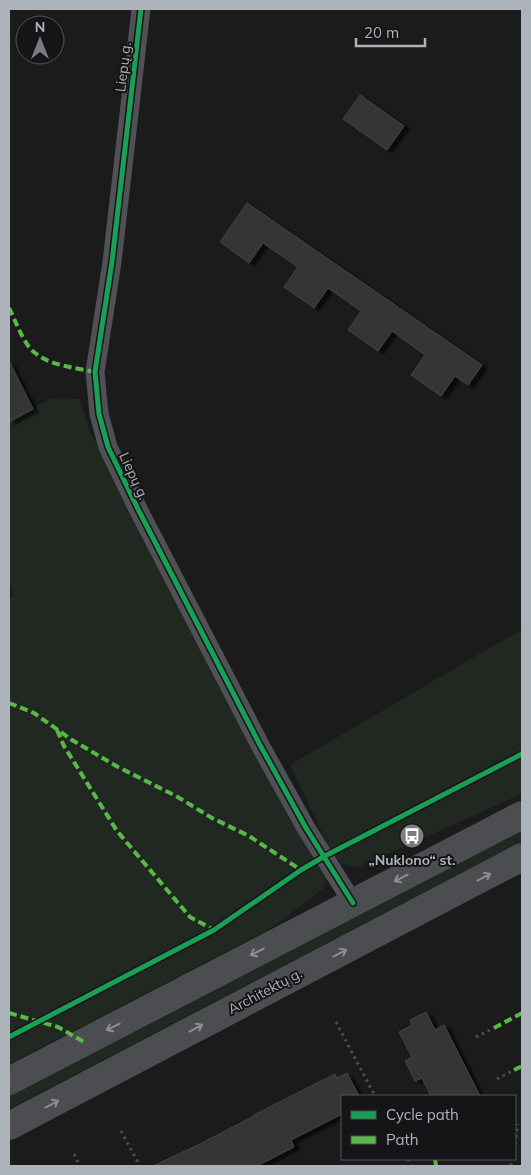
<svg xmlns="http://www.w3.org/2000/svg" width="531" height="1175" font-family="Mulish,sans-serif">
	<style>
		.green { fill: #212821 }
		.building { fill: #343435; stroke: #434547; filter: url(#shadow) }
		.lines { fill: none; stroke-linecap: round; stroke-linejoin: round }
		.path { stroke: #4b4c4f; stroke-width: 3; stroke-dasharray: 2.5 4; stroke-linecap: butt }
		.street { stroke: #4f5154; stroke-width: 19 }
		.primary { stroke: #4c4d50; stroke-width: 28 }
		.quiet { stroke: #58b947; stroke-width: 4; stroke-dasharray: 8 4; stroke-linecap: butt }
		.cycleway-casing { stroke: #151517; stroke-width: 8 }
		.cycleway { stroke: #1a9f57; stroke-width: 5 }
		.oneway { stroke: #8b8f96 }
		.labels { text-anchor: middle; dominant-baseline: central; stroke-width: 4; stroke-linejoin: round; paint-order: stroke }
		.street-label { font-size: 14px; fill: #adb3bb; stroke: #151517 }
		.poi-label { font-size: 14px; font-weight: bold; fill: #adb3bb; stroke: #151517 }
	</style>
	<defs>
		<filter id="shadow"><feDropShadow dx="5.5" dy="3" stdDeviation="1" flood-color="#0009"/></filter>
	</defs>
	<rect width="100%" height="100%" fill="#1b1b1b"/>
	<!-- green -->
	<path class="green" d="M51 398 80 399 89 429 326 871V879L323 889 270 929 9 1064V598L14 596 9 585V422Z
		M522 629V794L356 868 341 863 329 847 290 765Z
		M522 830V841L9 1109V1096Z"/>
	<!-- building -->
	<path class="building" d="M360 95 404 126 387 150 343 119Z
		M247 203 482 365 468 385 455 376 441 396 411 375 425 355 392 331 378 351 348 330 361 311 328 288 314 308 284 287 298 267 263 243 249 263 220 242Z
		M9 361 33 409 9 422Z
		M426 1012 435 1030 444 1025 480 1096H431L422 1078 415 1081 405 1061 412 1057 399 1032 412 1025 410 1020Z
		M347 1073 359 1096H342V1114L291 1140 294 1147 257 1166H153L200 1144 254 1116V1115L335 1074 337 1078Z"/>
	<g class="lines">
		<!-- path -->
		<path class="path" d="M336 1022 375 1096
			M476 1037 494 1028
			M497 1079 514 1070
			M121 1131 140 1166
			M515 1144 518 1124
			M74 1154 80 1166
			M408 1159 412 1166
			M511 1166 512 1159"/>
		<!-- street -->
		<path class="street" d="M141 9 112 262 95 372 99 414 108 447 139 511 260 745 306 828 353 903"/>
		<!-- primary -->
		<path class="primary" d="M9 1081 522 815
			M9 1126 522 857"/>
		<!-- quiet -->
		<path class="quiet" d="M9 308C15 320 21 336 29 347 45 366 73 367 95 372
			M9 703 34 713 72 740 118 767 176 796 212 818 249 836 301 870
			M57 730 64 746 117 831 190 917 214 930
			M9 1013 58 1027 84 1042
			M494 1028 522 1013
			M514 1070 522 1066
			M435 1159 436 1166"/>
		<defs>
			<path id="cycleway" d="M141 9 112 262 95 372 99 414 108 447 139 511 260 745 306 828 353 903
				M9 1037 214 930 301 870 325 856 522 754"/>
		</defs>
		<!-- cycleway casing -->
		<use href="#cycleway" class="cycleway-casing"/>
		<!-- cycleway -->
		<use href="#cycleway" class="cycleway"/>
	</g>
	<!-- one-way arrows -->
	<defs><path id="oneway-shaft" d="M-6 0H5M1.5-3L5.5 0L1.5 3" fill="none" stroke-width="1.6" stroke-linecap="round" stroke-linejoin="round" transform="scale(1.25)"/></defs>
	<g class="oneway">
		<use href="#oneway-shaft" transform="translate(484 877) rotate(-28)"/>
		<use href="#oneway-shaft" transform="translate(401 878) rotate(153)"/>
		<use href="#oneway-shaft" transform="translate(257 952) rotate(153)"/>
		<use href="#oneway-shaft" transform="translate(340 953) rotate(-28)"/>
		<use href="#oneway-shaft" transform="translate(113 1027) rotate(153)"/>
		<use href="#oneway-shaft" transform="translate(196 1028) rotate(-28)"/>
		<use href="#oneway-shaft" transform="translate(52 1104) rotate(-28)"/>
	</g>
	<!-- icons -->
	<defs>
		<symbol id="bus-disc" viewBox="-11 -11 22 22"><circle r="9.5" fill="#7a7e83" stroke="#151517"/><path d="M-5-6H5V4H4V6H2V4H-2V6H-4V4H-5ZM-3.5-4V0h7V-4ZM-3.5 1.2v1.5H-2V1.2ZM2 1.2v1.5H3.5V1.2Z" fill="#fff"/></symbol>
	</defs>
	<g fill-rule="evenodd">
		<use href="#bus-disc" x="398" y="822" width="28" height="28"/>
	</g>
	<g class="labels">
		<!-- street labels -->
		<g class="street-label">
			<text transform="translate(123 67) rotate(-83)">Liepų g.</text>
			<text transform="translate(134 476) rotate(65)">Liepų g.</text>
			<text transform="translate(265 991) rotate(-28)">Architektų g.</text>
		</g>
		<!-- poi labels -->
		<g class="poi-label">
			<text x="412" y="860">„Nuklono“ st.</text>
		</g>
	</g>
	<!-- border -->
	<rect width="531" height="1175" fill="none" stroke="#adb3bb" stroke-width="20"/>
	<!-- legend -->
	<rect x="341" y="1095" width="175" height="65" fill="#151517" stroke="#525459"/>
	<rect x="351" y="1111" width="25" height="8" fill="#1a9f57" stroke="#525459"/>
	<text x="386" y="1120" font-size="15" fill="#adb3bb">Cycle path</text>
	<rect x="351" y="1136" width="25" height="8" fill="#58b947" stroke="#525459"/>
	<text x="386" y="1145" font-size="15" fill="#adb3bb">Path</text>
	<!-- north arrow -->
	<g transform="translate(40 40)"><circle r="24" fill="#151517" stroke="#525459"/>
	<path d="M0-4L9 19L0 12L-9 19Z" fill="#7a7e83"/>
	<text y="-8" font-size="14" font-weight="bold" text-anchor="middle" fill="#adb3bb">N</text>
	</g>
	<!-- scale -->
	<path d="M356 38v8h69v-8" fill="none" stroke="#adb3bb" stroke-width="2.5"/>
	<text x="364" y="38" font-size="15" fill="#adb3bb" stroke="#151517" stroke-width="4" paint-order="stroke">20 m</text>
</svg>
